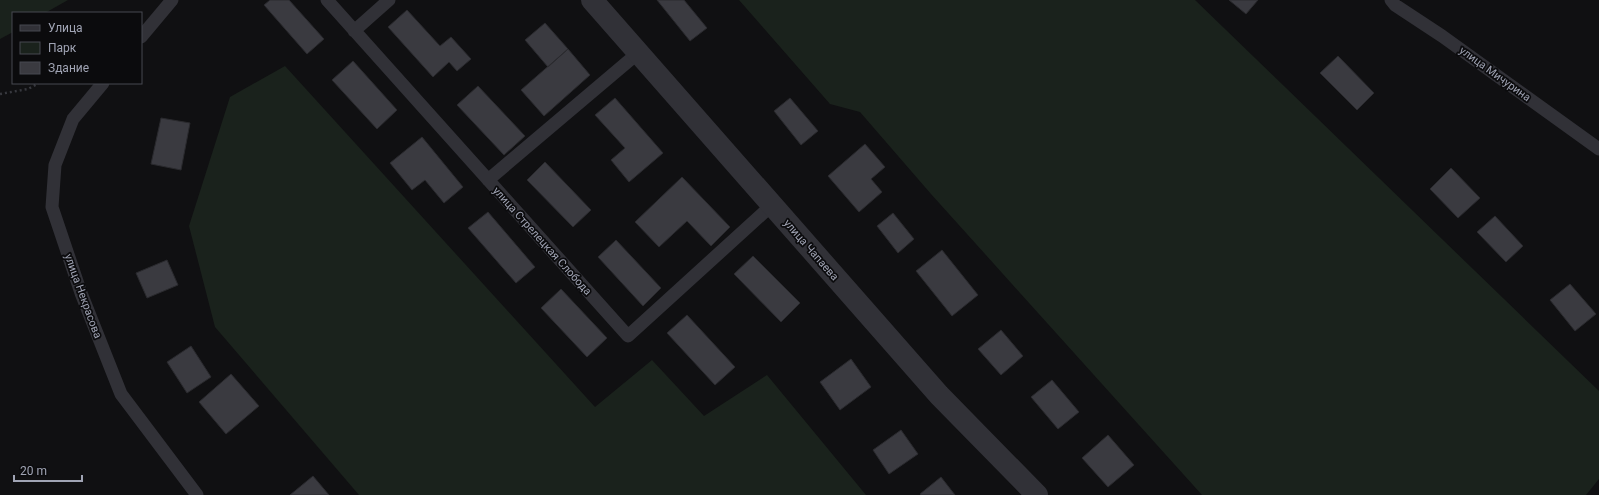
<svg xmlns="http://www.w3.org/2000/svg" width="1599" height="495" font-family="Roboto,sans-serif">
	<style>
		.green { fill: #1a221c }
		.building { fill: #3a3a40; stroke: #2a2a2e }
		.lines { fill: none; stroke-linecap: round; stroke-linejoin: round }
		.path { stroke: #37383e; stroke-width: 2.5; stroke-dasharray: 2 3; stroke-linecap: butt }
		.service { stroke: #313137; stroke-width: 13 }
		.minor { stroke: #313137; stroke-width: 22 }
		.labels { text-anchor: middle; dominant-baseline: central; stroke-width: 3.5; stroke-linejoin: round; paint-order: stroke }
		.street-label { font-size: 11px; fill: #a0a4b4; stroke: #0b0b0d }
	</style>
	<rect width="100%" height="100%" fill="#101012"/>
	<!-- green -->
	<path class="green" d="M0 0H68L45 13H13V32L0 39Z
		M739 0H1195L1599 391V479L1586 495H1202L931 194 860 112 830 104Z
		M285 66 595 407 652 360 704 416 767 375 866 495H359L215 327 189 226 230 97Z"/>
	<!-- building -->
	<path class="building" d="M270 0H289L324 39 307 54 264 5Z
		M657 0H684L707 28 690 41Z
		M1229 0H1258L1246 14Z
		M407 10 440 46 451 37 471 59 457 71 449 62 433 77 388 27Z
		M545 23 568 49 548 67 525 40Z
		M568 49 590 75 544 116 521 90Z
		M1338 56 1374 93 1357 110 1320 73Z
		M353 61 397 110 377 129 332 80Z
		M478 86 525 136 504 155 457 105Z
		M615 98 663 153 629 182 611 160 625 148 595 115Z
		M790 98 818 131 801 145 774 111Z
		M161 118 190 123 181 170 151 164Z
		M422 137 463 187 444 203 425 180 412 190 390 163Z
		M865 144 885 167 871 179 882 192 859 212 828 176Z
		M545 162 591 210 573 227 527 180Z
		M1451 168 1480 198 1458 218 1430 189Z
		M682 177 730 227 711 246 687 221 659 247 635 222Z
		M488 212 535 267 516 283 468 228Z
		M893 213 914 239 898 253 877 226Z
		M1495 216 1523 246 1506 262 1477 232Z
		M616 240 661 288 643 306 598 257Z
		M942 250 978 295 952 316 916 271Z
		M753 256 800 303 781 322 734 274Z
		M167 260 178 285 147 298 136 273Z
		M1570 284 1596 314 1575 331 1550 300Z
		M561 289 607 338 587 357 541 308Z
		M687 315 735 367 715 385 667 333Z
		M1001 330 1023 356 1001 375 978 349Z
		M191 346 211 377 187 393 167 362Z
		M851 359 871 387 840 410 820 382Z
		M231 374 259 406 226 434 199 402Z
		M1052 380 1079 412 1058 429 1031 397Z
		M901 430 918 454 889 474 873 450Z
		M1108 435 1134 465 1108 487 1082 458Z
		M313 476 329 495H290Z
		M941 477 955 495H921L920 494Z"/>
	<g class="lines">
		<!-- path -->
		<path class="path" d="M0 94 28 89 39 83"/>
		<!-- service -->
		<path class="service" d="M327 0 628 336 772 205
			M1391 0 1395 5 1442 36 1599 149
			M354 31 389 0
			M141 37 172 0
			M103 83 73 119 55 165 52 207 81 293 121 394 197 495
			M488 180 638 53"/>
		<!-- minor -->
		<path class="minor" d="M592 0 939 395 1037 495"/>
	</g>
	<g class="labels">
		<!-- street labels -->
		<g class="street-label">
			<text transform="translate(1495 74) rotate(36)">улица Мичурина</text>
			<text transform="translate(542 241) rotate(48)">улица Стрелецкая Слобода</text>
			<text transform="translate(811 250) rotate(49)">улица Чапаева</text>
			<text transform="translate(83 296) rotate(70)">улица Некрасова</text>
		</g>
	</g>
	<!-- legend -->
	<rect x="12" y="12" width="130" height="72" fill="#0b0b0d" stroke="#474850"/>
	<rect x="20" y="25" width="20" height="6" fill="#313137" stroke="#474850"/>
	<text x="48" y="32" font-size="12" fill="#a0a4b4">Улица</text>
	<rect x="20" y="42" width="20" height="12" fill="#1a221c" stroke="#474850"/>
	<text x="48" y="52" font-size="12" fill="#a0a4b4">Парк</text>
	<rect x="20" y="62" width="20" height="12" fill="#3a3a40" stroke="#474850"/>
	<text x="48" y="72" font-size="12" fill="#a0a4b4">Здание</text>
	<!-- scale -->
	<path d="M14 475v6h68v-6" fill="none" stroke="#a0a4b4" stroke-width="2"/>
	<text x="20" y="475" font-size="12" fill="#a0a4b4" stroke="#0b0b0d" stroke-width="3" paint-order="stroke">20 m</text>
</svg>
